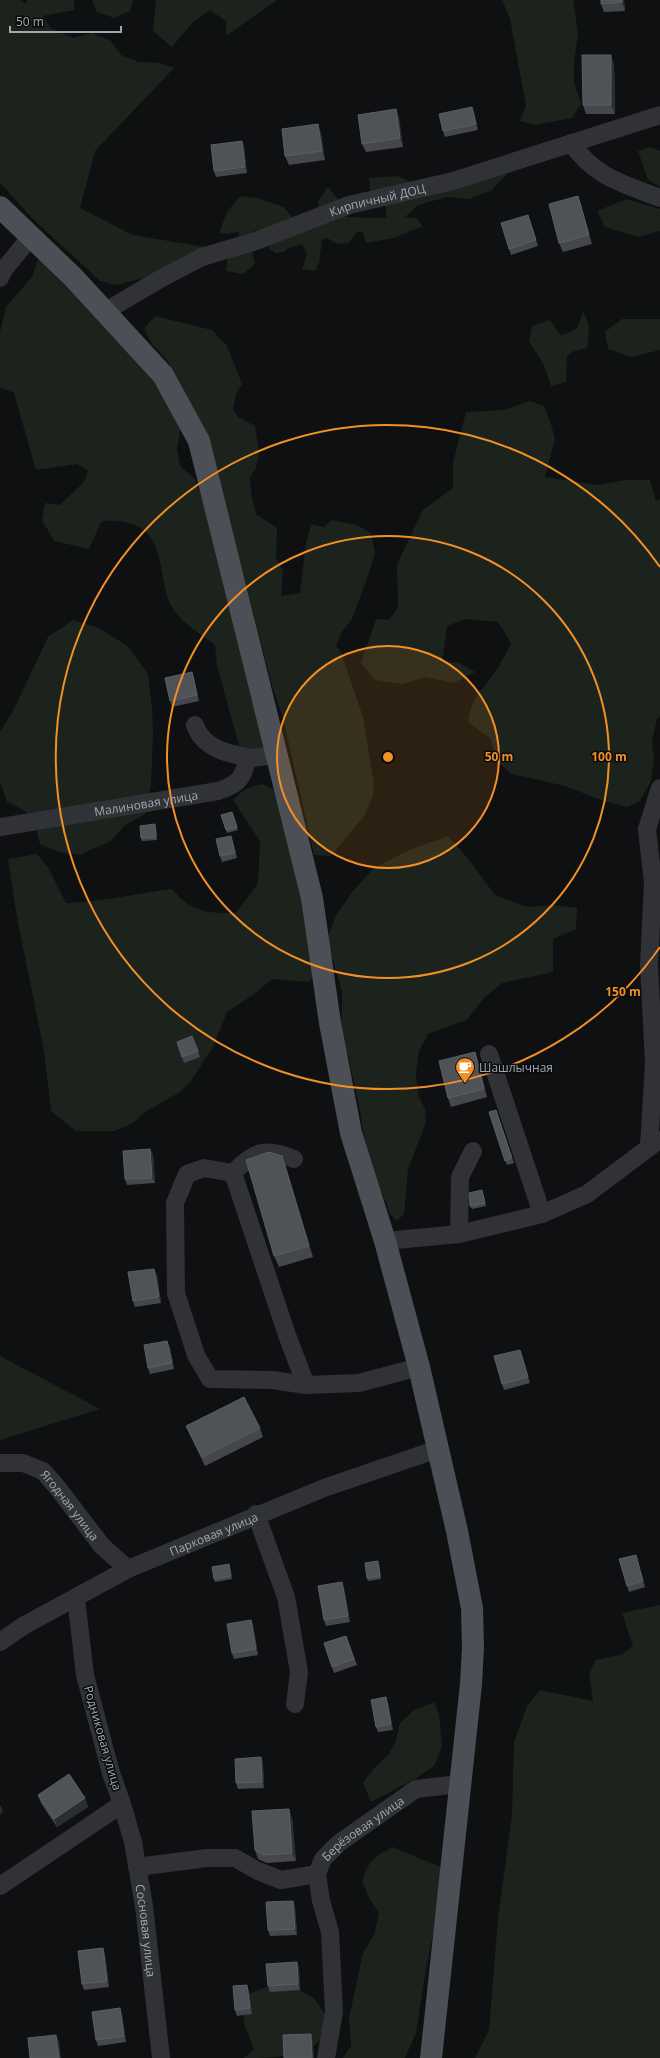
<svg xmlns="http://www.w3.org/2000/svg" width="660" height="2058" font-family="'Open Sans',sans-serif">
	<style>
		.green { fill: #1c231c }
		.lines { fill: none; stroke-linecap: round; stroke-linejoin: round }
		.minor { stroke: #303236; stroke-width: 18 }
		.major { stroke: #4c4f55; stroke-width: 22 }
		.wall { fill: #45474c }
		.shaded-wall { fill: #2b2d30 }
		.building { fill: #4f5257; stroke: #5b5f65 }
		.ring { fill: none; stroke: #f39025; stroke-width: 2 }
		.labels { text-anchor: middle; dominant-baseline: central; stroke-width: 3; stroke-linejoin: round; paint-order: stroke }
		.street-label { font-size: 12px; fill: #a0a8b2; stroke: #0a0b0c }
		.poi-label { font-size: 12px; fill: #a0a8b2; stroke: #0a0b0c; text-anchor: start }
		.centre { fill: #f39025; stroke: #0a0b0c; stroke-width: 2 }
		.ring-label { font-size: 12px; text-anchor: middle; font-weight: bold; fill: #f39025; stroke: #0a0b0c; stroke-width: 3; stroke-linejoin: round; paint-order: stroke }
	</style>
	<rect width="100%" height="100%" fill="#0f1011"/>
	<!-- green -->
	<path class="green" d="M0 0H20L27 4V0H74V10L43 16 50 28 73 38 92 33 111 41 121 55 139 62 159 63 174 68 95 151 80 208 133 235 205 247 187 267 116 285 100 281 33 219 0 183Z
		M92 0H133L130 11 114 18 97 12Z
		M156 0H277L226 36V21L210 10 192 23 172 47 153 31Z
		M502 0H573L578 33 574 63V82L581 104 572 118 534 125 520 121 526 105 510 19Z
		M650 147 660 151V187L648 180 638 151Z
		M496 174H507L491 191 469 199 447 197 418 205 405 217 416 218 423 226 393 238 366 243 363 233 357 231 349 243 338 244 327 238 322 240 319 263 315 271 302 269 307 255 302 244 288 248 284 252 275 253 268 248 280 237 268 229 253 231 248 237 255 264 243 274 226 271 228 253C235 248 240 240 239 231L230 234 219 233 227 212 240 196 257 198 284 207 300 227 318 210 319 199 328 187 338 199 346 217 387 218 385 204 371 196 369 178 397 176 415 184Z
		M626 199 660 209V231L638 237 605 227 597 211Z
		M40 254 124 338 178 415 180 432 177 449 180 466 194 478 204 499 239 635 251 699 265 732 266 748 260 759 239 745 217 666 215 645C200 633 182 624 172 607 156 578 169 531 125 522 116 521 110 519 101 522L89 549 54 541 42 520 45 503 60 505 84 482 88 471 77 464 36 470 14 393 0 387V332L6 307 32 277Z
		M583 312C591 324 589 333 587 348L574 351 567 356 566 382 551 386 544 365 529 341 532 326 550 320 561 336 577 328Z
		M155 316 212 330 227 346 242 384 236 394 233 410 238 417 255 426 259 453 256 468 250 477 251 492 256 514 277 528 276 558 283 570 281 596 300 593 306 543 311 524 324 527 331 520 357 525 371 533 375 553 369 573 352 619 342 632 336 646 341 652 363 717 374 784 373 796 365 815 331 856 314 855 284 722 271 682 238 554 195 413 167 360 152 344 144 329Z
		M622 319H660V350L631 357 608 349 605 332Z
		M530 401 544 406 551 424 555 439 545 477 598 485 626 480H650L656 501 660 499V716L657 719 652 741 654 760 651 781 639 802 627 807 601 800 565 786 512 774 496 761 491 739 468 722C472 696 480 693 494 673 501 664 506 653 511 643L498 622 465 619 447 626 442 663 457 662 475 672 454 683 425 677 403 684 375 680 361 663 376 619 389 620 398 607 397 564 423 510 453 488V463L466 412 504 410Z
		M73 620 99 628 129 647 148 674 152 708 153 734 151 785 145 814 124 826 111 841 80 855 58 852 40 844C34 817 32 813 7 802L0 781V732L13 711 48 637Z
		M262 784 279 793 289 828 315 974 309 982 272 979 257 992 227 1012 213 1047 191 1081 180 1092 145 1112 133 1123 114 1131H76L51 1111 44 1051 17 918 8 859 37 854 49 869 66 903C102 902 137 893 172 889 192 913 207 913 236 913L258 883 260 841 233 800 245 789Z
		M448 836 469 860 495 895 528 907 553 905 577 908 576 929 553 939V972L502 983 484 998 467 1020 428 1034 419 1051 416 1074 418 1095 425 1109 426 1123 408 1169 404 1214 397 1221 390 1214 386 1202 373 1174 363 1131 359 1105 348 1055 340 1032 342 1013V991L327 940 336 915 352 892 374 868 409 850Z
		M0 1356 100 1409 0 1440Z
		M660 1605V2058H475L489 2030 498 1918 512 1815 514 1742 527 1706 540 1690 593 1701 589 1673 596 1660 620 1655 633 1646 622 1613Z
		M434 1702 439 1714 442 1747 434 1766 415 1779 371 1802 363 1783 375 1767 388 1755 396 1741 400 1723 414 1710Z
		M393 1847 440 1867 441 1894 426 1969 416 2033 405 2058H343L351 2046 349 2018 363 1953 374 1935 379 1913 369 1898 362 1881C369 1861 374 1856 393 1847Z
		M274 1984 297 1989 313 1997 326 2016C324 2023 324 2035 320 2040 303 2058 269 2058 244 2058L254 2049 245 2026 241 1997Z"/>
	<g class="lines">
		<!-- minor -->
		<g class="minor">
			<path d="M571 143C596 178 622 183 660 198"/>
			<path d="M0 278 3 271 31 236"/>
			<path id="s1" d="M106 311 160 279 202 257 256 241 349 205 453 181 660 115"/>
			<path d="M195 725C203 749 229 754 251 758"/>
			<path id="s2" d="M0 827 218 791C236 785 242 781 247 761L251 758 276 755"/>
			<path d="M489 1054 542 1214"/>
			<path d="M649 1146 654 1063 649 965 653 883 647 829 660 788"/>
			<path d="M294 1159C265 1147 254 1151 233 1173L204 1168 187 1174 175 1203 176 1293 196 1355 210 1379 273 1380 306 1385 359 1383 419 1367"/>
			<path d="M233 1173 287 1335 306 1385"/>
			<path d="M459 1234 460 1177 473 1151"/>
			<path d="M385 1241 459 1234 542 1214 587 1194 659 1140"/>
			<path id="s3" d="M0 1463H23L43 1471 57 1487 102 1546 128 1569"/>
			<path d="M256 1514 286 1597 299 1672 295 1704"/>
			<path id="s4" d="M0 1642 23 1626 128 1569 324 1488 438 1449"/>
			<path id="s5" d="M122 1804 133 1842 144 1906 161 2058"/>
			<path d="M137 1867 207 1858H235L258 1871 281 1880 317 1874"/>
			<path d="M0 1886 122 1804 111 1773 85 1675 76 1598"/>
			<path id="s6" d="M326 2058 334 2012 330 1932 321 1901 317 1874 323 1859 339 1843 416 1789 459 1784"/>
		</g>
		<!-- major -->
		<path class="major" d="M0 207 73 277 163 375 199 441 312 898 330 1023 351 1133 385 1241 419 1367 457 1531 472 1608 473 1648 471 1684 431 2058"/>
	</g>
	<!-- wall -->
	<path class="wall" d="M624 0 625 11 604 12 601 4Z
		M614 64 615 114H586L583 105Z
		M472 107 474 113 478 130 445 137 443 131Z
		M396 109 399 118 403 147 366 152 362 144Z
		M321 133 325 160 289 165 285 156Z
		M242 141 244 147 247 173 216 177 214 171Z
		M578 196 581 205 592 244 563 252 559 243Z
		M528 215 538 246 511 255 509 249Z
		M192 672 194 678 199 701 172 707 170 701Z
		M232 812 238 830 227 833 221 815Z
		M156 827 157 840 142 841 141 838Z
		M233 842 237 858 222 862 220 856Z
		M177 1042 198 1051 200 1057 184 1063Z
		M475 1052 478 1061 487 1097 451 1107 448 1098Z
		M496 1110 514 1163 507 1165 489 1112Z
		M150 1149 153 1155 155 1183 127 1185 125 1179Z
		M286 1167 313 1257 279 1267 274 1256Z
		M482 1190 486 1206 472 1209 470 1206Z
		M154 1269 157 1275 161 1303 135 1307 133 1301Z
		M167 1341 170 1347 174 1369 150 1374 148 1368Z
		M522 1355 530 1383 504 1390 502 1384Z
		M186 1426 260 1428 263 1437 205 1466 190 1435Z
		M636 1555 645 1587 629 1592 627 1586Z
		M229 1564 232 1579 215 1582 214 1579Z
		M379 1564 381 1579 368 1581 367 1578Z
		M344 1588 350 1622 326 1626 324 1620Z
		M251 1620 253 1625 258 1655 234 1659 232 1653Z
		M346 1636 357 1665 334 1673 324 1643Z
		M386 1697 388 1703 393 1730 378 1732 376 1727Z
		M261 1757 263 1763 264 1788 238 1789 236 1783Z
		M38 1795 85 1798 88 1807 57 1827 41 1803Z
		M292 1818 296 1861 267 1863 258 1859 255 1850Z
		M293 1901 295 1907 297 1935 270 1936 268 1930Z
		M103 1948 105 1954 109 1987 84 1990 82 1984Z
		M299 1968 300 1990 270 1992 268 1986Z
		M249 1991 252 2014 237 2016 235 2010Z
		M122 2014 126 2042 98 2046 96 2040Z"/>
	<!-- shaded-wall -->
	<path class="shaded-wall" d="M622 0H624L625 11 622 2Z
		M611 55 614 64 615 114 611 105Z
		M472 107 474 113 478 130 476 124Z
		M396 109 399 118 403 147 400 138Z
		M318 124 321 133 325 160 322 151Z
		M242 141 244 147 247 173 245 167Z
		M578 196 581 205 592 244 589 235Z
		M192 672 194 678 199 701 197 695Z
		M155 824 156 827 157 840 156 837Z
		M231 836 233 842 237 858 235 853Z
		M475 1052 478 1061 487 1097 484 1089Z
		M150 1149 153 1155 155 1183 152 1178Z
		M282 1156 286 1167 313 1257 309 1246Z
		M154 1269 157 1275 161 1303 159 1297Z
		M167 1341 170 1347 174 1369 172 1363Z
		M520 1350 522 1355 530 1383 528 1377Z
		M636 1555 638 1561 645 1587 643 1581Z
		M342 1582 344 1588 350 1622 348 1616Z
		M251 1620 253 1625 258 1655 256 1649Z
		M386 1697 388 1703 393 1730 391 1724Z
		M261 1757 263 1763 264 1788 262 1782Z
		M85 1798 88 1807 57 1827 54 1819Z
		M0 1806H1L3 1812 0 1814Z
		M289 1809 292 1818 296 1861 292 1853Z
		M293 1901 295 1907 297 1935 295 1929Z
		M103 1948 105 1954 109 1987 107 1981Z
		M297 1962 299 1968 300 1990 298 1984Z
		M247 1985 249 1991 252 2014 250 2008Z
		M120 2008 122 2014 126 2042 124 2036Z
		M311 2034 313 2040 314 2058H312Z
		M56 2035 59 2041 61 2058H59Z"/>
	<!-- building -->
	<path class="building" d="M601 0H622V2L601 4Z
		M582 55H611V105H583Z
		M472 107 476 124 443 131 439 114Z
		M396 109 400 138 362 144 358 115Z
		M318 124 322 151 285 156 282 129Z
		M242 141 245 167 214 171 211 145Z
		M578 196 589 235 559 243 549 204Z
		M528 215 536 240 509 249 501 223Z
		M192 672 197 695 170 701 165 678Z
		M232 812 237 827 226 830 221 815Z
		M155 824 156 837 141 838 140 826Z
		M231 836 235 853 220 856 216 839Z
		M192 1036 198 1051 182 1057 177 1042Z
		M475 1052 484 1089 448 1098 439 1061Z
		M496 1110 512 1158 505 1161 489 1112Z
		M150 1149 152 1178 125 1179 123 1151Z
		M269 1152 282 1156 309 1246 274 1256 246 1160Z
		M482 1190 485 1203 470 1206 469 1193Z
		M154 1269 159 1297 133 1301 128 1272Z
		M167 1341 172 1363 148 1368 144 1345Z
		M520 1350 528 1377 502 1384 494 1356Z
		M244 1397 260 1428 202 1457 186 1426Z
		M636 1555 643 1581 627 1586 619 1559Z
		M378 1561 380 1576 367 1578 365 1563Z
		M229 1564 231 1576 214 1579 212 1567Z
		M342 1582 348 1616 324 1620 318 1586Z
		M251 1620 256 1649 232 1653 227 1624Z
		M346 1636 354 1659 332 1667 324 1643Z
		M386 1697 391 1724 376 1727 371 1700Z
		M261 1757 262 1782 236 1783 235 1759Z
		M69 1774 85 1798 54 1819 38 1795Z
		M289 1809 292 1853 264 1855 255 1850 252 1811Z
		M293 1901 295 1929 268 1930 266 1902Z
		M103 1948 107 1981 82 1984 78 1951Z
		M297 1962 298 1984 268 1986 266 1964Z
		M247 1985 250 2008 235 2010 233 1986Z
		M120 2008 124 2036 96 2040 92 2012Z
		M311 2034 312 2058H284L283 2035Z
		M56 2035 59 2058H30L28 2038Z"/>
	<!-- distance rings -->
	<circle cx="388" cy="757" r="111" fill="#f39025" fill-opacity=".12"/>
	<g class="ring">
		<circle cx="388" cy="757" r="111"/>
		<circle cx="388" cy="757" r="221"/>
		<path d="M660 947A332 332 0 1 1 660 567"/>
	</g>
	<!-- icons -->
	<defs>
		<symbol id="cafe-pin" viewBox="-11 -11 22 30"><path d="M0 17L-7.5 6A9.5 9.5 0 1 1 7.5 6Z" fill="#f39025" stroke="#0a0b0c"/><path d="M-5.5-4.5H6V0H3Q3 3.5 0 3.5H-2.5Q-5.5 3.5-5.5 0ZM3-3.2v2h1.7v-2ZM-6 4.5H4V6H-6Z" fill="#fff"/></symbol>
	</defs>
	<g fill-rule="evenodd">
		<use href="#cafe-pin" x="454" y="1056" width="22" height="30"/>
	</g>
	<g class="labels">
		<!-- street labels -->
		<g class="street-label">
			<text stroke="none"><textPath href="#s1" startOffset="295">Кирпичный ДОЦ</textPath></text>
			<text stroke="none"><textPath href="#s2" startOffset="148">Малиновая улица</textPath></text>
			<text stroke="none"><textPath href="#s3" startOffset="88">Ягодная улица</textPath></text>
			<text stroke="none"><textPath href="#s4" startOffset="240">Парковая улица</textPath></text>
			<text transform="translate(103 1738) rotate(74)">Родниковая улица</text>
			<text stroke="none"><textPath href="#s6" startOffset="253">Берёзовая улица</textPath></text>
			<text stroke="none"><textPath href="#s5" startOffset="129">Сосновая улица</textPath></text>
		</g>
		<!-- poi labels -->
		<g class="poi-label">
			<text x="479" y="1067">Шашлычная</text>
		</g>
	</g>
	<circle cx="388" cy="757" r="6" class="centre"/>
	<g class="ring-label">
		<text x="499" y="761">50 m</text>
		<text x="609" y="761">100 m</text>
		<text x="623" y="996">150 m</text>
	</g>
	<!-- scale -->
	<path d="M10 26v6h111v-6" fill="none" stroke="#a0a8b2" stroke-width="2"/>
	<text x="16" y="26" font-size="12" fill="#a0a8b2" stroke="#0a0b0c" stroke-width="3" paint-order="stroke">50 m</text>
</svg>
